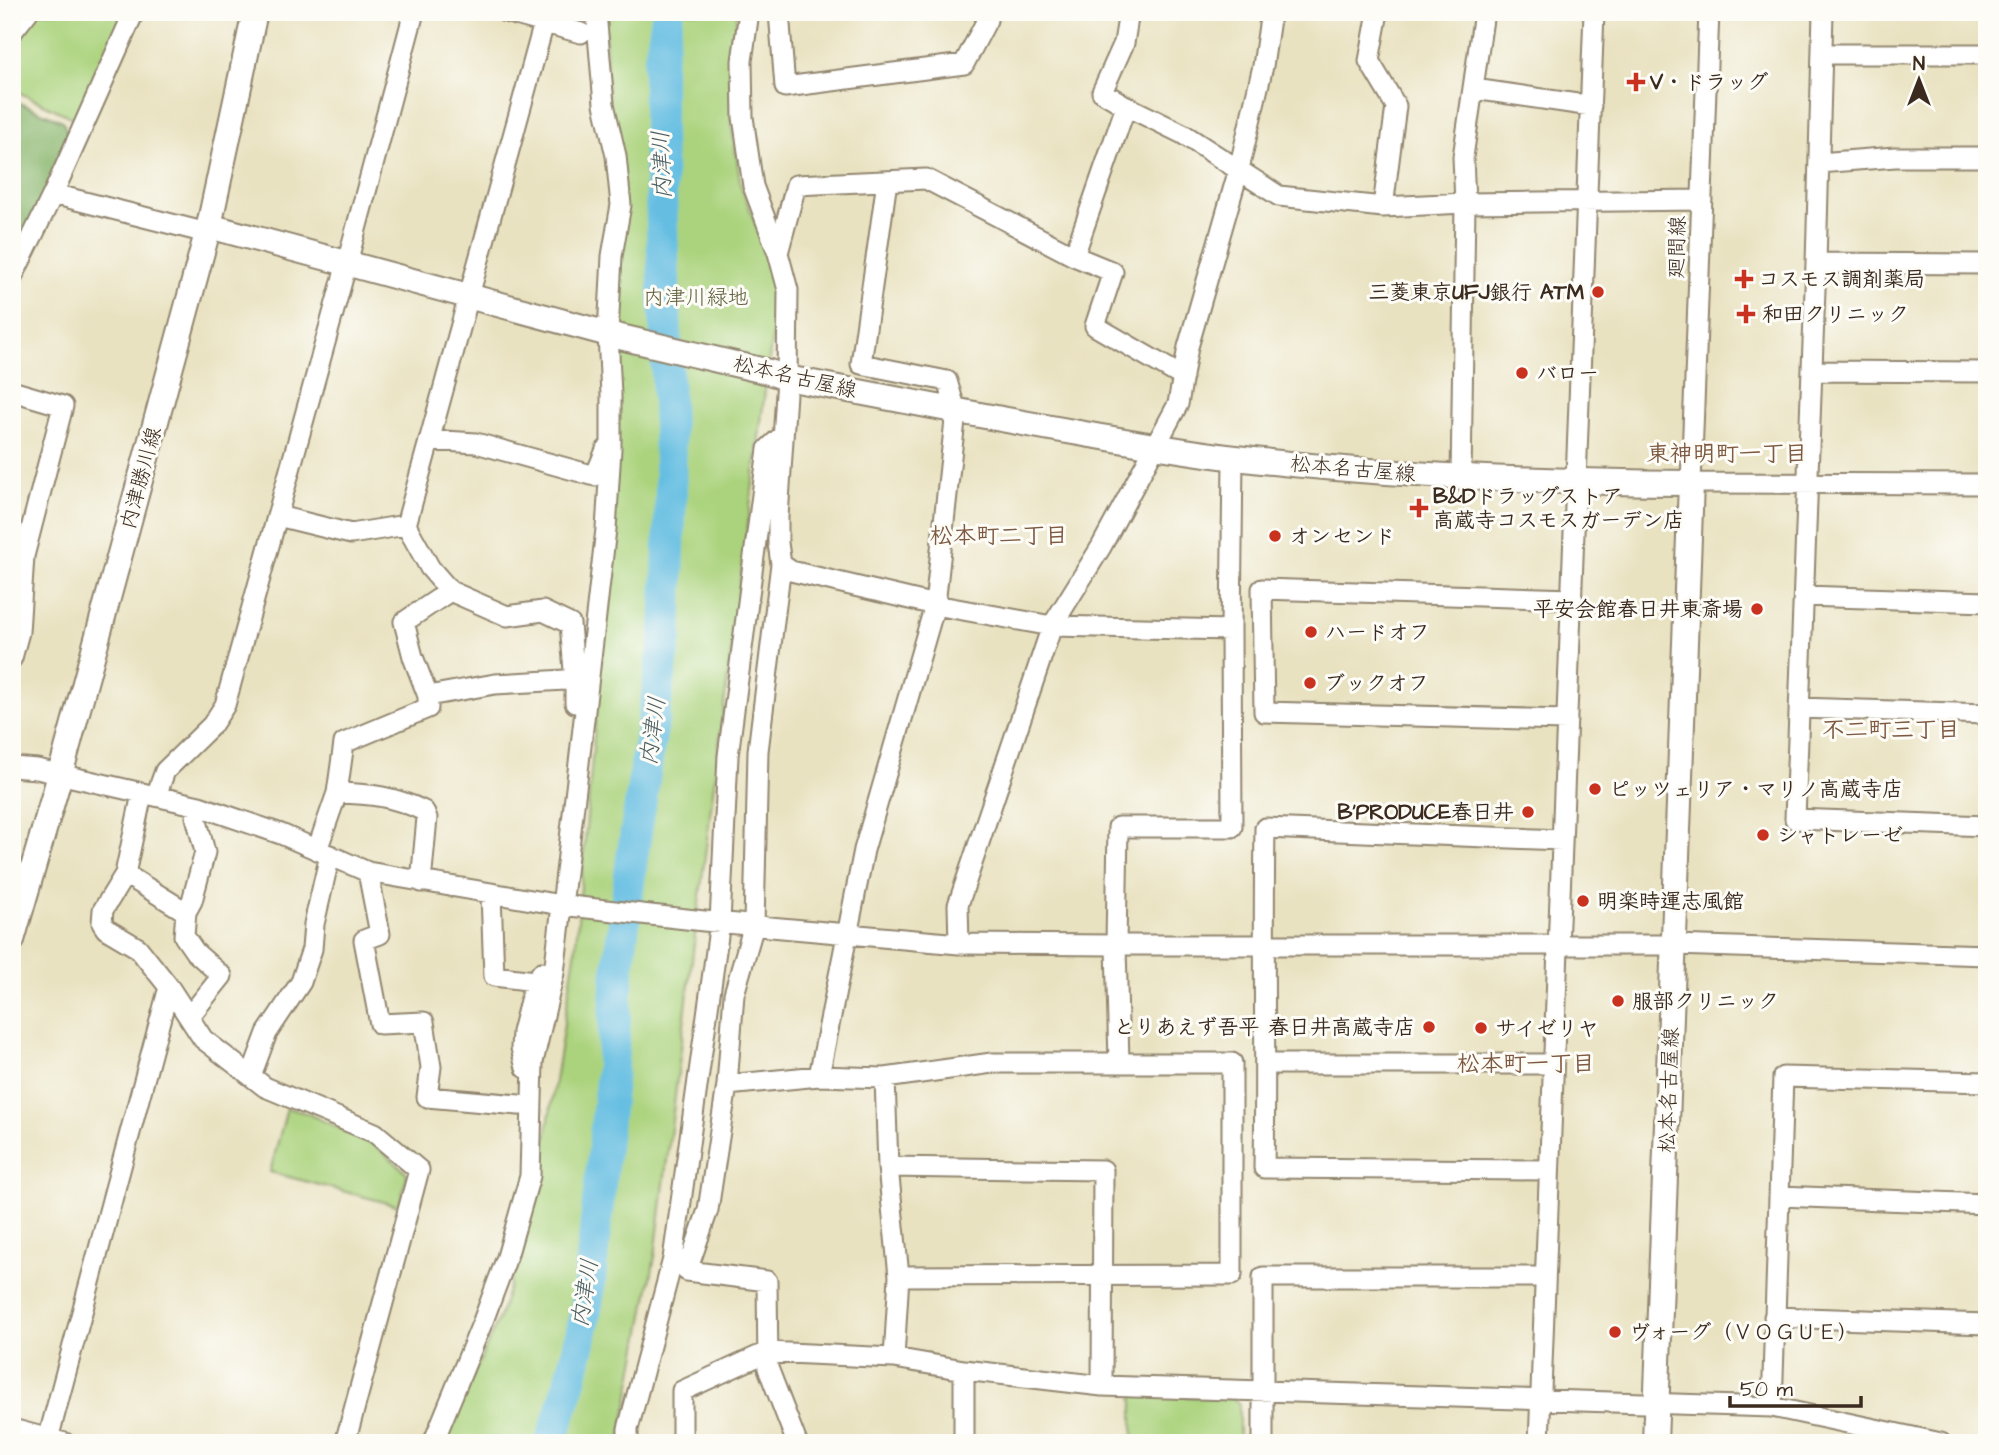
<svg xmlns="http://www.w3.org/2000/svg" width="1999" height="1455" font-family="'Architects Daughter','Klee One',sans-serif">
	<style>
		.green { fill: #abd37d; stroke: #737e4e; stroke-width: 2 }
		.forest { fill: #88b56c; stroke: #627045; stroke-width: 2 }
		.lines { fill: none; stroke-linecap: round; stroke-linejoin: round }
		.river { stroke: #65bee2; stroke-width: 32 }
		.minor-casing { stroke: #928670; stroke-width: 23 }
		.major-casing { stroke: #928670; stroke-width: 28 }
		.minor { stroke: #fff; stroke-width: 19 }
		.major { stroke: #fff; stroke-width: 24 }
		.poi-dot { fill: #c8321e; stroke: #fdfcf7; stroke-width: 2.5 }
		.labels { text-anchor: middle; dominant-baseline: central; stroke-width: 6; stroke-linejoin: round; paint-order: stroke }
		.poi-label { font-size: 21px; font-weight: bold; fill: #3b2a1e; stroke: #fdfcf7; text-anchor: start }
		.street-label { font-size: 21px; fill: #3b2a1e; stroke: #fdfcf7 }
		.park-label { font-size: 21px; fill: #5d5d3a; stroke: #fdfcf7 }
		.water-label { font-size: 23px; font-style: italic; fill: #4a5e63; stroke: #fdfcf7 }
		.neighbourhood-label { font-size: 23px; font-weight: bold; fill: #7e5941; stroke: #fdfcf7 }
	</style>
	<rect width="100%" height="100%" fill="#fdfcf7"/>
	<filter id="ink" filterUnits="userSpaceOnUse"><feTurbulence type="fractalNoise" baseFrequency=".0143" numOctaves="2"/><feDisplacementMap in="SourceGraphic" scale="14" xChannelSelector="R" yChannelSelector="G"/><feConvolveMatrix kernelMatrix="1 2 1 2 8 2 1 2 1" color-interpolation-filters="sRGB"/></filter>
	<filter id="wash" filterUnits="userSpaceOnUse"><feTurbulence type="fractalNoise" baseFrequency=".00686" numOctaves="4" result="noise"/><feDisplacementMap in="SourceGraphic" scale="28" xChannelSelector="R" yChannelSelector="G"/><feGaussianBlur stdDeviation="1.57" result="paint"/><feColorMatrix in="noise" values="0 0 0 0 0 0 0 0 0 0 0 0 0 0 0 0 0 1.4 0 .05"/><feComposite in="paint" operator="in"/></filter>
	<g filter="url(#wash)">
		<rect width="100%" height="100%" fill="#e9e2c1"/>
		<!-- green -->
		<path class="green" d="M32 12H128L79 121 12 89V38Z
			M604 12H737L732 53 731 120 741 187 779 283 718 752 655 1256 620 1443H443L499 1318 527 1231 545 1144 575 954 612 531 617 258Z
			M287 1108 306 1113 374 1144 406 1172 407 1176 399 1206 270 1172Z
			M1133 1395 1233 1398 1239 1404V1443H1133Z"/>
		<!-- forest -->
		<path class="forest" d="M12 100 63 121 67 132 66 146 37 209 12 256Z"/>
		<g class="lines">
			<!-- river -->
			<path class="river" d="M551 1443 570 1383 580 1341 588 1298 611 1081 618 971 632 858 666 636 671 490 659 135V64L668 12"/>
		</g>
	</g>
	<g filter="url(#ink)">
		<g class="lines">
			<defs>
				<path id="minor" d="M505 12 581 33
					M749 12 742 61 743 117 753 186 778 253 788 290 787 378 778 517V543L781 564 791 571 935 605 1052 626 1231 630
					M779 12 785 87 964 64 987 20V12
					M1129 12 1124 43 1102 92 1126 106 1183 134 1279 196 1383 207 1465 203 1702 200
					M1378 12 1369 61 1396 106 1383 207
					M1709 12 1691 483 1987 484
					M1823 12 1816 263 1795 819 1987 826
					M12 32 28 12
					M1822 54H1987
					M1474 89 1591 106
					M1819 163 1895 157H1987
					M53 194 207 233
					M778 253 796 185 926 179 1074 256 1113 272 1095 326 1183 377
					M1074 256 1126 106
					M1816 263 1987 264
					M12 278 53 194 134 12
					M1812 371 1987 372
					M12 391 63 406 24 556 19 632 12 658
					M429 440 476 443 595 476 606 450
					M1461 478 1465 203 1463 157 1484 12
					M278 516 351 534 406 525 430 568 450 591 507 616 543 611 570 624 575 682V703
					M406 525 544 23
					M781 564 758 751 754 925 734 994 727 1085 708 1210 687 1271 767 1281 768 1368 797 1443
					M1804 596 1987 602
					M428 696 495 684 565 680 575 682
					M1799 708 1987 714
					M1567 720 1264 712 1262 589 1573 599
					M12 767 37 769 199 806 281 834 368 872 561 905 704 921 959 944 1116 945H1674L1987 955
					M337 793C371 794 393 796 424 811L427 818 421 882
					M142 794 125 874 103 910 102 923 106 929 138 948 169 987 203 1039 265 1087 375 1133 419 1170 345 1443
					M156 796 165 771 212 725 225 705 347 263 414 12
					M317 850 337 793 344 743 428 708V696L413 657 404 622 450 591
					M368 872 380 934 364 940 380 1024 424 1022 431 1067 427 1097 519 1105
					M125 874 186 912
					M491 894 494 976 535 981
					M959 944 958 905 1052 626 1101 547 1178 404 1188 347 1239 169 1263 66 1271 12
					M189 1017 222 976 195 952 184 936 186 912 192 901 205 852 196 817 199 806
					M1119 1063 1116 945 1118 827H1232L1231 630 1233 458
					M1266 1064H1553
					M526 1068 521 1048 522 1032 535 981 542 972
					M251 1076 267 1033 301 982 312 949 314 924 330 855
					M819 1076 864 850 935 605 956 411 947 381 861 364 887 181
					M885 1078 888 1167 899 1276 894 1358
					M727 1085 819 1076 885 1078 992 1063H1232V1275L899 1276
					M888 1167 1103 1170 1102 1386
					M1549 1170 1264 1168C1266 1055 1263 942 1265 828L1562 840
					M1779 1196 1987 1204
					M1774 1317 1987 1324
					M1772 1407 1783 1077 1987 1082
					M12 1429 65 1443
					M47 1443 169 987
					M433 1443 483 1321 507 1257 530 1176 533 1062 554 973 577 780 606 529 611 449V395L608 334 612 256 621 205 616 156 604 104 596 12
					M628 1443V1429L673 1259 720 922 728 756 768 449 783 435
					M682 1443V1391L767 1352 894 1358 964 1370 1102 1386 1772 1407 1941 1443
					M964 1443V1370
					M1263 1443V1277H1545
					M1539 1443 1594 12"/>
				<path id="major" d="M209 226 616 336 769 372 787 378C884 397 981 416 1079 433 1131 442 1183 452 1236 458 1387 476 1539 482 1691 483L1655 1443
					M12 940 60 775 209 226 255 12"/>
			</defs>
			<!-- minor casing -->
			<use href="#minor" class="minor-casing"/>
			<!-- major casing -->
			<use href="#major" class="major-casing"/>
			<!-- minor -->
			<use href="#minor" class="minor"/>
			<!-- major -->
			<use href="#major" class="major"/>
		</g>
	</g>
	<!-- markers -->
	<g class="poi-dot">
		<path d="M1632.5 71.5h7v7h7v7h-7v7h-7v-7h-7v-7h7z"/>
		<path d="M1740.5 268.5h7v7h7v7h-7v7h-7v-7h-7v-7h7z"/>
		<circle cx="1598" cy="292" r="7"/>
		<path d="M1742.5 303.5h7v7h7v7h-7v7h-7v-7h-7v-7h7z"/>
		<circle cx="1522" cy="373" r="7"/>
		<path d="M1415.5 497.5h7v7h7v7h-7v7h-7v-7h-7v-7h7z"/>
		<circle cx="1275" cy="536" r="7"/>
		<circle cx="1757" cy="609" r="7"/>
		<circle cx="1311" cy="632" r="7"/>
		<circle cx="1310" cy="683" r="7"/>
		<circle cx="1595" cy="789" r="7"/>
		<circle cx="1528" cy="812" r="7"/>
		<circle cx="1763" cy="835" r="7"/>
		<circle cx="1583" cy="901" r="7"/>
		<circle cx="1618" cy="1001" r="7"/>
		<circle cx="1429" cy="1027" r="7"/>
		<circle cx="1481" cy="1028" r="7"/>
		<circle cx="1615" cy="1332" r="7"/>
	</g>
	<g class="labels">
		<!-- poi labels -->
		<g class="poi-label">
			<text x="1650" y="82">V・ドラッグ</text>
			<text x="1758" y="279">コスモス調剤薬局</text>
			<text x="1584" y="292" text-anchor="end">三菱東京UFJ銀行 ATM</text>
			<text x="1762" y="314">和田クリニック</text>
			<text x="1536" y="373">バロー</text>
			<text x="1433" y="496">B&amp;Dドラッグストア<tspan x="1433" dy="24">高蔵寺コスモスガーデン店</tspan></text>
			<text x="1289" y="536">オンセンド</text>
			<text x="1743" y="609" text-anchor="end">平安会館春日井東斎場</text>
			<text x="1325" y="632">ハードオフ</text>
			<text x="1324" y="683">ブックオフ</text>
			<text x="1609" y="789">ピッツェリア・マリノ高蔵寺店</text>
			<text x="1514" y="812" text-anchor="end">B'PRODUCE春日井</text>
			<text x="1777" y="835">シャトレーゼ</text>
			<text x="1597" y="901">明楽時運志風館</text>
			<text x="1632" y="1001">服部クリニック</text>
			<text x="1415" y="1027" text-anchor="end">とりあえず吾平 春日井高蔵寺店</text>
			<text x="1495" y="1028">サイゼリヤ</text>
			<text x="1629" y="1332">ヴォーグ（ＶＯＧＵＥ）</text>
		</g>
		<!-- street labels -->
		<g class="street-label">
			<text transform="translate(1677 247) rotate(-88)">廻間線</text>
			<text transform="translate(795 377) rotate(13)">松本名古屋線</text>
			<text transform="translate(1353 469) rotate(5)">松本名古屋線</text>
			<text transform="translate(141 478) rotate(-75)">内津勝川線</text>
			<text transform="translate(1669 1090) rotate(-88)">松本名古屋線</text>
		</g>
		<!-- park labels -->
		<g class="park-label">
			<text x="696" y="297">内津川緑地</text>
		</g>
		<!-- water labels -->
		<g class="water-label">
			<text transform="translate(662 165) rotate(-92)">内津川</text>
			<text transform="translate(653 731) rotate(-82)">内津川</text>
			<text transform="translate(585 1293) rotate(-81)">内津川</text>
		</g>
		<!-- neighbourhood labels -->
		<g class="neighbourhood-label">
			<text x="1727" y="454">東神明町一丁目</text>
			<text x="999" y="536">松本町二丁目</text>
			<text x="1891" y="730">不二町三丁目</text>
			<text x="1526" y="1064">松本町一丁目</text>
		</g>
	</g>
	<!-- margin -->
	<rect width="1999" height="1455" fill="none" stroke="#fdfcf7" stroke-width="42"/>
	<!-- north arrow -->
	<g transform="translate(1919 80)" stroke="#fdfcf7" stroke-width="5" paint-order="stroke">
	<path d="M0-5L12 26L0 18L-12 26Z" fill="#3b2a1e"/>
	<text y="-10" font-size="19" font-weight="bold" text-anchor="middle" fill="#3b2a1e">N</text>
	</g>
	<!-- scale -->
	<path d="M1730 1396v10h131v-10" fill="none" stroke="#3b2a1e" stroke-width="3.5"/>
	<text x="1740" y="1396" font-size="21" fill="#3b2a1e" stroke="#fdfcf7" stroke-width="5" paint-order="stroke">50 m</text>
</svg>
